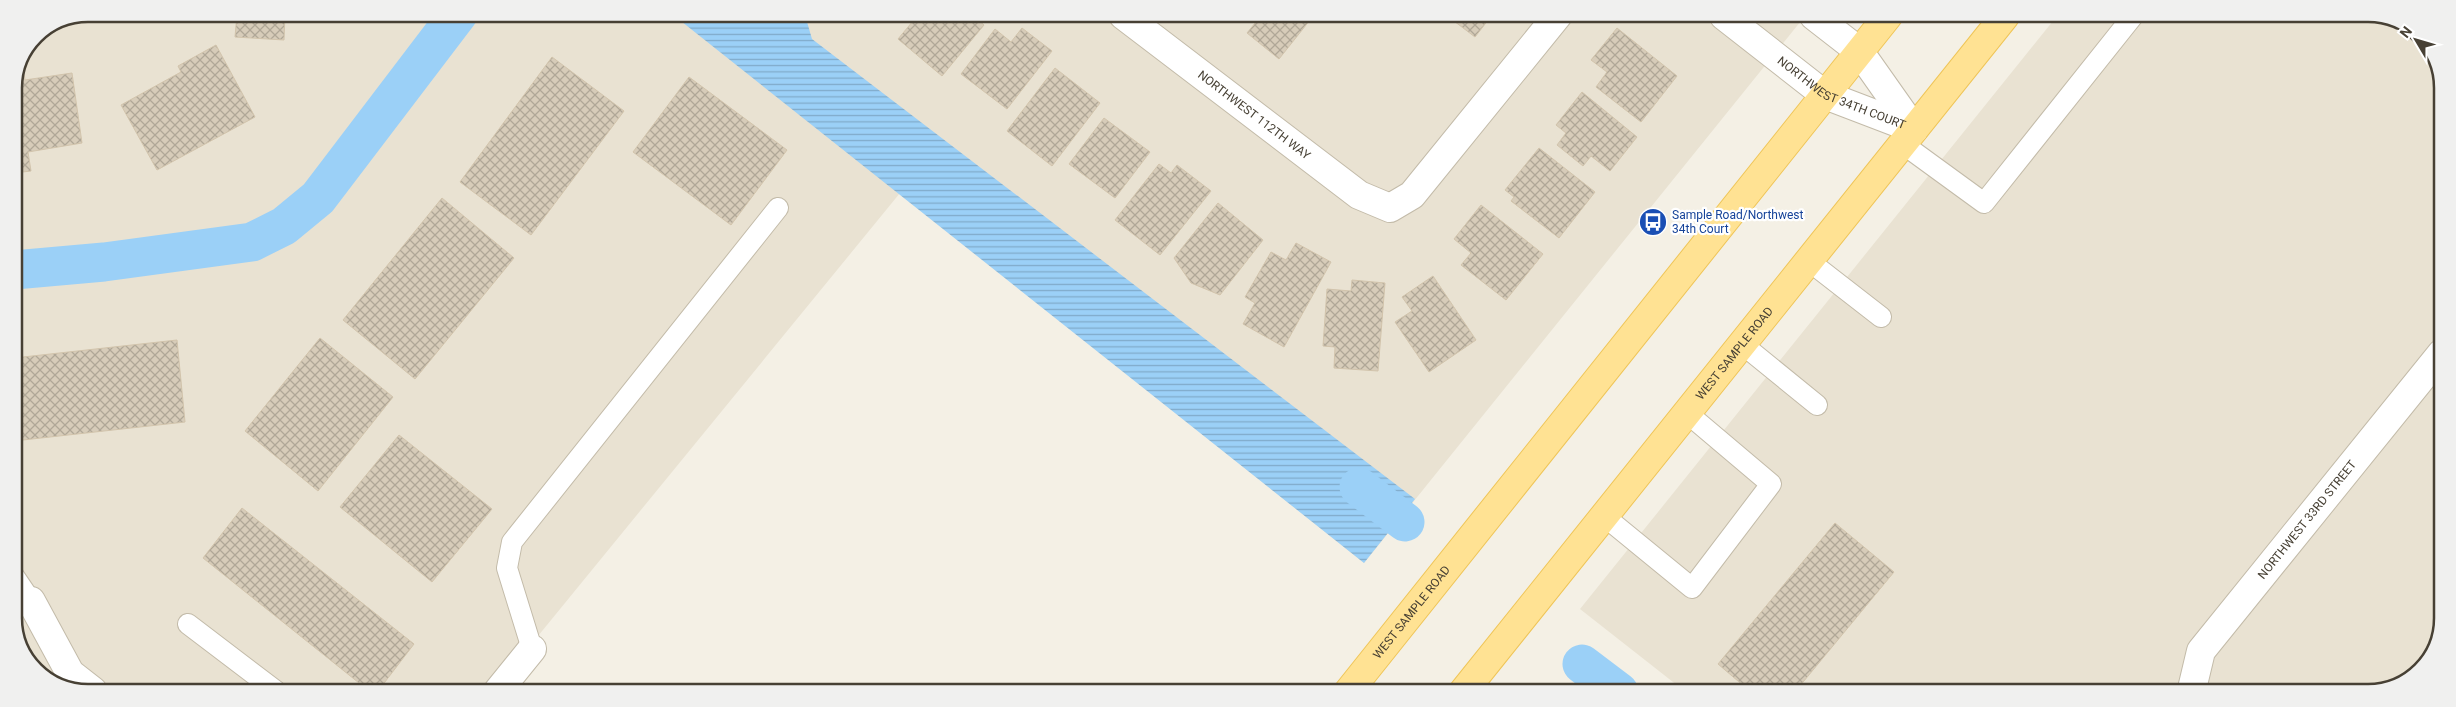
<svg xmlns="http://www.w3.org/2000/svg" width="2456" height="707" font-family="Roboto,sans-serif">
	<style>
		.residential { fill: #e9e2d2 }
		.water { fill: url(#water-rules) }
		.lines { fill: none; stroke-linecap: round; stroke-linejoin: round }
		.canal { stroke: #9bd0f7; stroke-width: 39 }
		.building { fill: url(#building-cross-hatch); stroke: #d2c4ac }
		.service-casing { stroke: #c3bba9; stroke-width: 22 }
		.minor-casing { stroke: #c3bba9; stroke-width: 30 }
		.primary-casing { stroke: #efc558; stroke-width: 30 }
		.service { stroke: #fff; stroke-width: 20 }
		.minor { stroke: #fff; stroke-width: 28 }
		.primary { stroke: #ffe293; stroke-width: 28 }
		.labels { text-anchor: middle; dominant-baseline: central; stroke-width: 4.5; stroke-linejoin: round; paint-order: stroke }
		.street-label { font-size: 12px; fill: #474034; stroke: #fff }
		.transit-label { font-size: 12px; fill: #164399; stroke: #fff; text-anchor: start }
		.rim { fill: none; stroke: #474034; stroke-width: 2.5 }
	</style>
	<defs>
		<pattern id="water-rules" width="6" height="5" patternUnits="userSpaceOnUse" patternTransform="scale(1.25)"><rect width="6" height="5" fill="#9bd0f7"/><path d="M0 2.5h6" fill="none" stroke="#80aac9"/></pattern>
		<pattern id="building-cross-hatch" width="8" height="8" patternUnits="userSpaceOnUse" patternTransform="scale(1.25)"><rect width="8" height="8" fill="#d7ccb9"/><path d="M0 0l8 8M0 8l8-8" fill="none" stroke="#b0a797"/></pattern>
	</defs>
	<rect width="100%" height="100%" fill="#f4f0e5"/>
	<!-- residential -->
	<path class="residential" d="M89 14 1805 16 1364 563 900 193 493 691H70L32 667 14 623V88L36 36Z
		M2057 16H2386L2424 40 2442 84 2440 637 2413 678 2368 693H1687L1580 609Z"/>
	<!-- water -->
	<path class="water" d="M672 14 805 15 812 39 1415 499 1364 563Z"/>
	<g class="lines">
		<!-- canal -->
		<path class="canal" d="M14 270 104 262 252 242 284 226 318 198 458 14
			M1359 487 1405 522
			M1582 664 1619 692"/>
	</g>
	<!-- building -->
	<path class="building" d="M237 14H285L284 40 235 37Z
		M918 15H972L984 25 942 76 898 39Z
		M1258 15H1314L1279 59 1247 33 1260 17Z
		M1446 15H1492L1475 37Z
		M1022 28 1052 51 1007 109 961 74 995 29 1011 42Z
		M1617 28 1677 76 1641 122 1596 87 1607 72 1591 60Z
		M216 45 255 117 157 170 121 105 181 72 178 66Z
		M552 57 624 111 531 235 460 182Z
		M23 67 25 80 72 73 82 143 28 152 31 171 14 173V88Z
		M1055 68 1100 103 1052 166 1007 131Z
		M689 77 787 150 731 225 633 152Z
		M1582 92 1637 137 1610 171 1591 156 1583 166 1557 145 1566 133 1556 125Z
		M1104 118 1150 152 1115 198 1069 164Z
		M1539 148 1595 192 1559 238 1511 201 1514 197 1505 190Z
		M1159 164 1171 173 1177 165 1211 191 1160 255 1115 220Z
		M442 198 514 258 415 379 343 320Z
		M1218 203 1263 240 1220 295 1191 283 1174 258Z
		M1481 205 1543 254 1506 300 1461 265 1471 253 1454 239Z
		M1296 243 1331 262 1284 347 1243 324 1255 303 1245 297 1271 252 1286 260Z
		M1433 276 1476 340 1429 372 1395 322 1412 311 1402 297Z
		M1352 280 1385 283 1378 371 1334 368 1335 347 1323 346 1327 289 1351 291Z
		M320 338 393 397 318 491 245 431Z
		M177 340 185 422 14 441V358Z
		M399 435 492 509 432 582 340 507Z
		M242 508 414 644 378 691H369L203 558Z
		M1835 523 1894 572 1794 693H1752L1718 664Z"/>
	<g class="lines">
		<defs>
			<path id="service" d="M1903 144 1984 203 2133 16
				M1809 261 1881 317
				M1742 344 1817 405
				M1604 516 1692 588 1771 484 1687 413
				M14 576 31 601
				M188 624 276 691
				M532 649 507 568 512 542 778 208"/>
			<g id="minor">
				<path id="s1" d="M1123 15 1359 195 1390 208 1412 195 1558 15"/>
				<path id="s2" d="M1724 16 1825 95 1914 129"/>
				<path d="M1814 16 1859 51 1914 129"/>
				<path d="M31 601 70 673 93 691"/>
				<path d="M498 691 532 649"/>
				<path id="s3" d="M2191 693 2201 651 2441 354"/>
			</g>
			<g id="primary">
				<path id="s4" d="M1348 692 1888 16"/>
				<path id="s5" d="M1463 692 2005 16"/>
			</g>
		</defs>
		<!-- service casing -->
		<use href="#service" class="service-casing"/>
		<!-- minor casing -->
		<use href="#minor" class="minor-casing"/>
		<!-- primary casing -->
		<use href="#primary" class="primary-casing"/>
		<!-- service -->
		<use href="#service" class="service"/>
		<!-- minor -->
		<use href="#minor" class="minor"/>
		<!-- primary -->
		<use href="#primary" class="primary"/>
	</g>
	<!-- icons -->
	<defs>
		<symbol id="bus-disc" viewBox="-11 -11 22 22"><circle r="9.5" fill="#1a4fb4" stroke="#fff"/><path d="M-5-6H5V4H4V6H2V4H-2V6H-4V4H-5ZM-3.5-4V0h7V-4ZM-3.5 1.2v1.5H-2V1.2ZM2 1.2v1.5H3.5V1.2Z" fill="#fff"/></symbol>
	</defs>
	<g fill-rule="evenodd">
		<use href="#bus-disc" x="1637" y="206" width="32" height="32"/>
	</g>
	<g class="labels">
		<!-- street labels -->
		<g class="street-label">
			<text stroke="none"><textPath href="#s2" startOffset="142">NORTHWEST 34TH COURT</textPath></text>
			<text stroke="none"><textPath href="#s1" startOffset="165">NORTHWEST 112TH WAY</textPath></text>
			<text stroke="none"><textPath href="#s5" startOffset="434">WEST SAMPLE ROAD</textPath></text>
			<text stroke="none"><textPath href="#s3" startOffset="212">NORTHWEST 33RD STREET</textPath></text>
			<text stroke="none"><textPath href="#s4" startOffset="102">WEST SAMPLE ROAD</textPath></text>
		</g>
		<!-- transit labels -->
		<g class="transit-label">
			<text x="1672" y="215">Sample Road/Northwest<tspan x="1672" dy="14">34th Court</tspan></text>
		</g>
	</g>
	<!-- crop -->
	<path d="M0 0H2456V707H0ZM88 22H2368A66 66 0 0 1 2434 88V618A66 66 0 0 1 2368 684H88A66 66 0 0 1 22 618V88A66 66 0 0 1 88 22Z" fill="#f0f0ef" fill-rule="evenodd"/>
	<path class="rim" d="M88 22H2368A66 66 0 0 1 2434 88V618A66 66 0 0 1 2368 684H88A66 66 0 0 1 22 618V88A66 66 0 0 1 88 22Z"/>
	<!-- north arrow -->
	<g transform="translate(2416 40) rotate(308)" stroke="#ffffff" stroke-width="4" paint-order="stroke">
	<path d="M0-4L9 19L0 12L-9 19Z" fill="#474034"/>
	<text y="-8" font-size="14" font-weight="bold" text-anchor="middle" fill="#474034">N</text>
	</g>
</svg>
